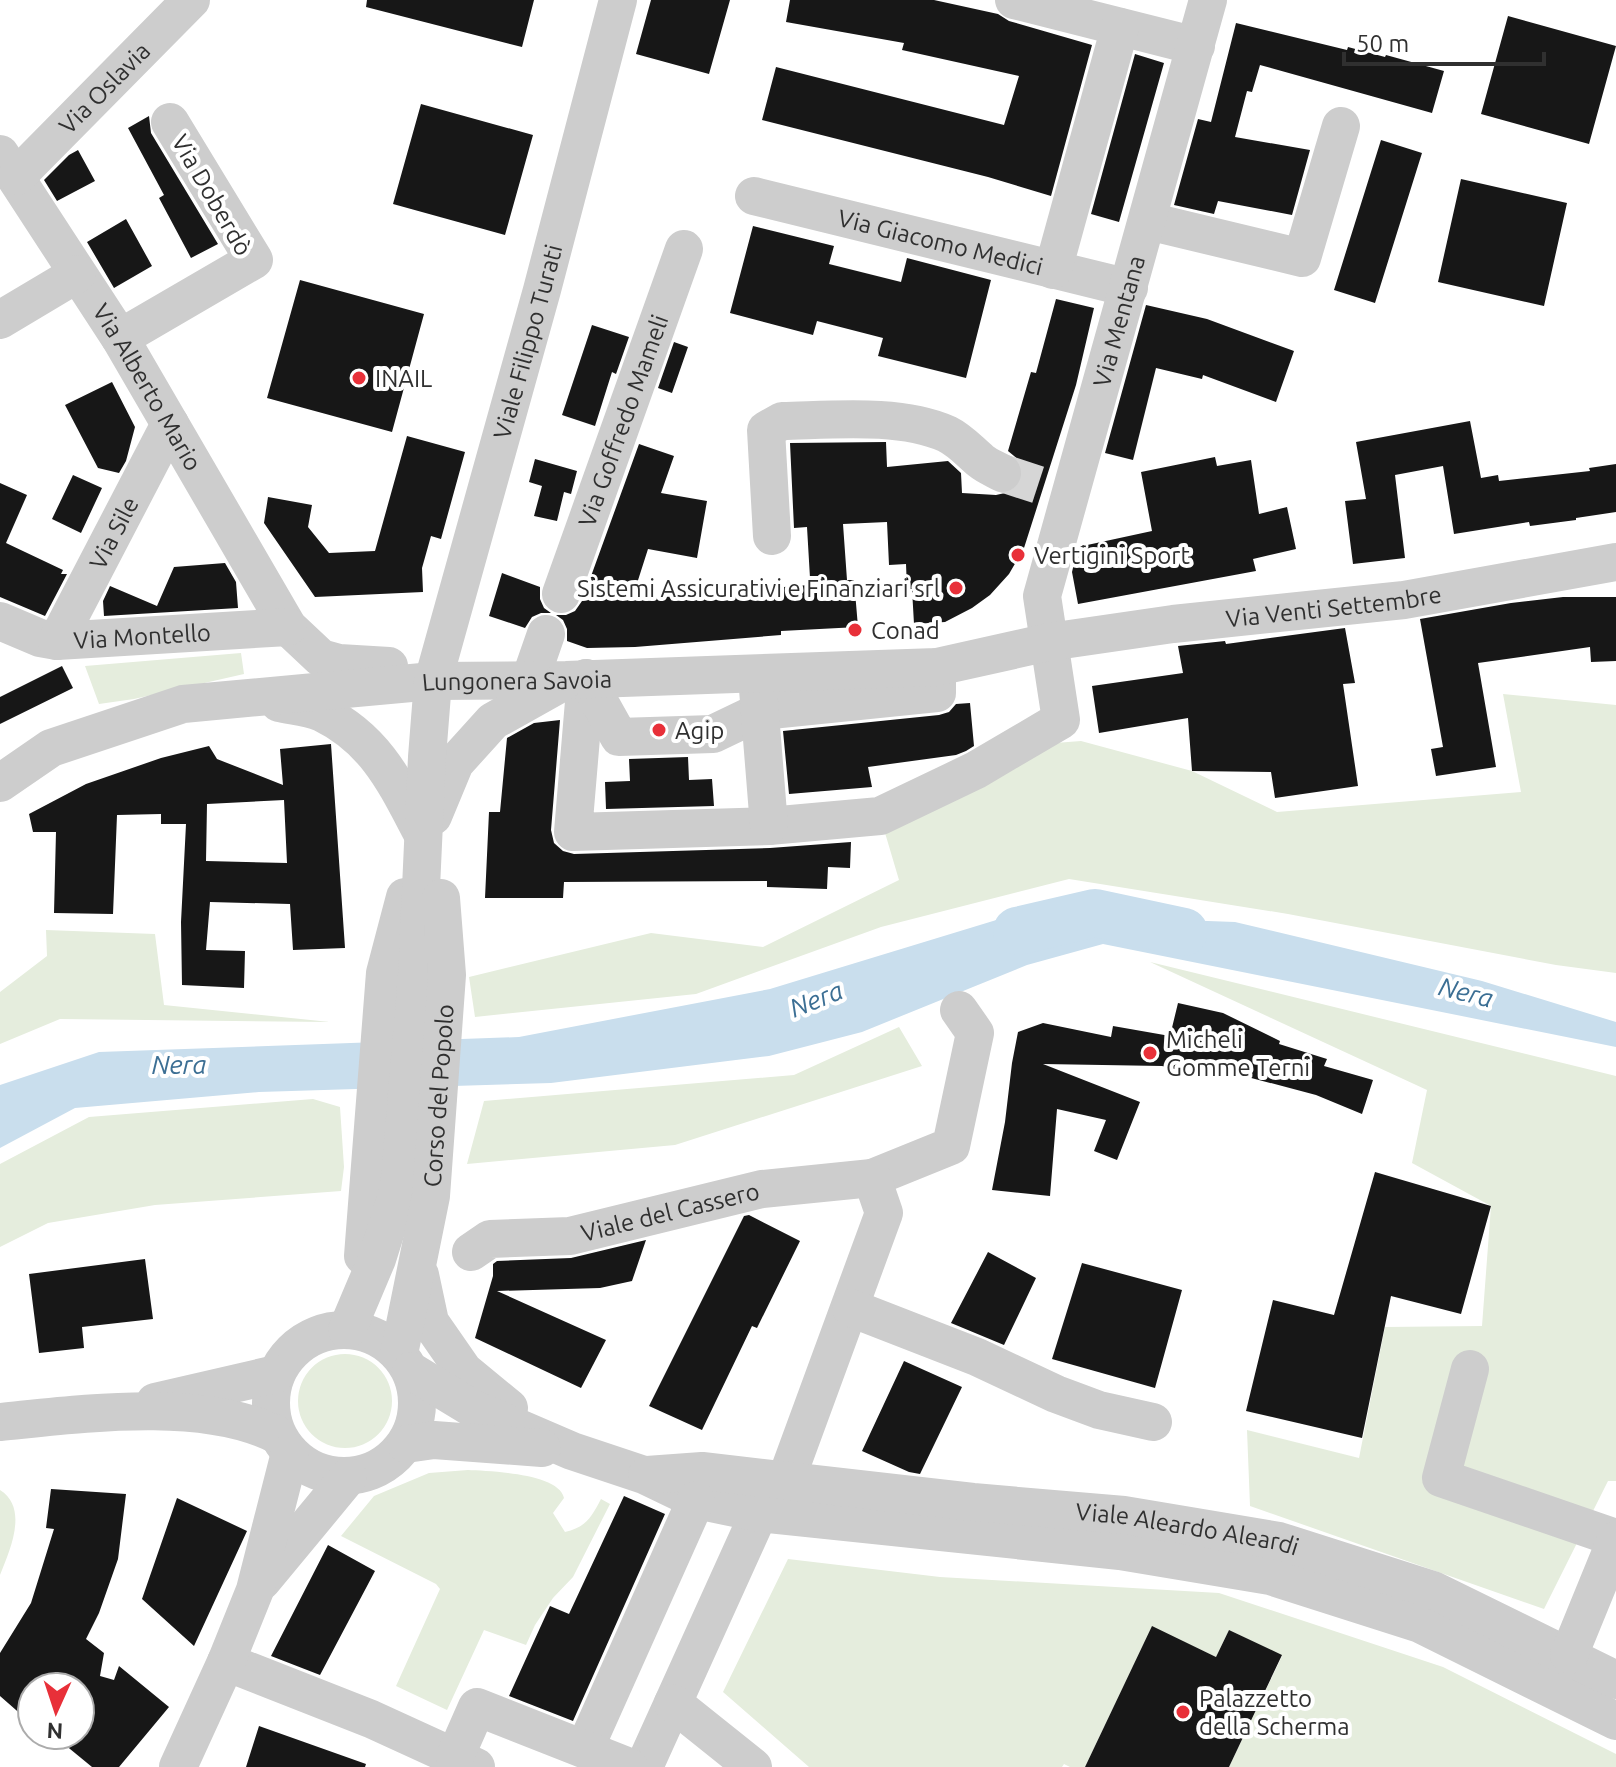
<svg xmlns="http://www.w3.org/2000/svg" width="1616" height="1767" font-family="Ubuntu,sans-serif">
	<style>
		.green { fill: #e5eddd }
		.water { fill: #c9deed }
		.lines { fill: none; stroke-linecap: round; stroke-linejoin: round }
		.river { stroke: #c9deed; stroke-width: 48 }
		.building { fill: #171717; fill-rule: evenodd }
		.minor-tunnel { stroke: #d6d6d6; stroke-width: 38; stroke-dasharray: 38 19; stroke-linecap: butt }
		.minor { stroke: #cdcdcd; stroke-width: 38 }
		.poi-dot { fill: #e83039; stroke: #fff; stroke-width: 3 }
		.labels { text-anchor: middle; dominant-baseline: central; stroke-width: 8; stroke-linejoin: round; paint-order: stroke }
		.street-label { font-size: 24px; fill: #303030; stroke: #fff }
		.poi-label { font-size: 24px; fill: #303030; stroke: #fff; text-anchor: start }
		.water-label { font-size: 26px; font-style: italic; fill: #3c6f94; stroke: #fff }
	</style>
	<rect width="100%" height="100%" fill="#fff"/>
	<!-- green -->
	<path class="green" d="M241 653 244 674 134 699 99 704 85 666Z
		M1503 694 1616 705V973L1556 965 1288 914 1069 879 881 927 696 994 475 1017 469 977 651 933 763 947 899 880 880 816 1016 746 1081 741 1192 771 1277 812 1521 792Z
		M46 930 155 934 164 1005 330 1022 60 1019 0 1044V992L47 956Z
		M1150 962 1616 1076V1481H1608L1544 1609 1250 1506 1247 1430 1359 1458 1385 1327 1482 1326 1491 1206 1412 1163 1427 1090Z
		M899 1027 922 1066 675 1145 467 1164 484 1101 794 1075Z
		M313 1099 340 1107 344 1167 341 1191 155 1205 48 1223 0 1247V1164L89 1117Z
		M298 1401a47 47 0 1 1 94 0a47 47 0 1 1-94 0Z
		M468 1470C489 1471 559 1473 564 1498L553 1513 565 1532C586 1527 591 1518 601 1499L610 1504 573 1577 553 1598 535 1625 526 1645 484 1630 447 1710 396 1686 440 1589 436 1584 341 1536 374 1496 429 1473Z
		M0 1490C29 1508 10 1550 0 1575Z
		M788 1559 940 1577 1219 1593 1443 1667 1616 1754V1767H1229L1282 1656 1229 1630 1216 1657 1152 1627 1085 1767H1070L1064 1764 1062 1767H809L723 1692Z"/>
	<!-- water -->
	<path class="water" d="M1016 914 1235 922 1482 981 1616 1022V1047L1103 944 1027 965 862 1032 769 1056 551 1083 259 1092 75 1108 0 1148V1085L99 1052 519 1037 770 989Z"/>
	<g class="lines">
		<!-- river -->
		<path class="river" d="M1017 931 1095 913 1184 932"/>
	</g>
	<!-- building -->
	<path class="building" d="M367 0H534L522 47 366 7Z
		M651 0H730L709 74 636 54Z
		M790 0H934L998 14 1009 21 1092 45 1051 196 988 177 762 120 776 67 1004 125 1019 76 902 50 904 43 786 22Z
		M1508 16 1616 46 1589 144 1481 114Z
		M1236 23 1347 50 1348 47 1385 57 1386 55 1444 71 1432 113 1260 65 1252 92 1247 91 1235 137 1310 150 1292 215 1218 201 1214 214 1174 205 1198 119 1211 122Z
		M1135 54 1164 63 1119 222 1091 214Z
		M421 104 533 135 505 235 393 204Z
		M149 116 151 133 218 244 191 258 159 198 164 195 128 128Z
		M1381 140 1422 153 1375 303 1334 290Z
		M78 150 95 181 57 201 44 180 69 155Z
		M1461 179 1567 203 1544 306 1438 282Z
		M126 219 152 266 114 288 87 242Z
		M753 226 834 246 829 264 901 282 907 258 991 280 966 378 878 356 883 338 817 321 813 335 730 313Z
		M300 280 424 314 392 432 267 398Z
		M1056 299 1094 308 1076 385 1024 548 1009 574 990 595 972 608 945 622 914 624 912 589H907L906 564 889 565 887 522 843 524 847 580H854L858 627 781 631V635L635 647 587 648 567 641V629L563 620 556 615H566L575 611 582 601 639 444 674 456 661 493 707 501 697 558 648 549 632 599 821 584 822 580 810 578 807 527 794 528 790 443 886 442 887 467 948 461 961 473 962 493 996 495 1014 491 1022 483 1024 472 1020 461 1008 451 1031 372 1036 373Z
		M1146 305 1207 319 1294 351 1276 402 1203 375 1202 379 1156 368 1133 460 1105 453Z
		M592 325 629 337 616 374 612 372 595 426 562 415Z
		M674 342 688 347 672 393 658 388Z
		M112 382 135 427 126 461 119 473 98 468 65 405Z
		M1470 421 1481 478 1498 475 1499 481 1590 471 1589 468 1616 464V512L1576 518V520L1530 526 1529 522 1454 534 1443 466 1395 475 1405 558 1353 564 1345 501 1366 499 1356 442Z
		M407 436 465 452 441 539 431 536 422 568 423 592 315 597 264 523 268 497 312 505 308 527 329 553 375 551Z
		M1215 457 1217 466 1251 460 1259 514 1287 507 1296 549 1253 559 1256 571 1078 604 1072 572 1078 547 1152 531 1141 472Z
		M535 459 577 471 571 494 564 492 557 521 534 516 542 486 529 482Z
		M73 475 102 488 81 533 52 519Z
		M0 483 27 495 6 543 63 570 61 574H67L45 616 0 597Z
		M225 563 236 582 238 608 104 616 103 601 110 586 157 606 174 567Z
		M502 573 540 587V599L544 608 551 613H541L532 617 525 628 489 616Z
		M1563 597H1616V661L1591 662 1590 647 1478 663 1496 767 1436 776 1431 749 1443 747 1420 619 1511 603Z
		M1345 628 1355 683 1343 684 1358 786 1275 798 1271 772 1192 771 1188 718 1099 733 1092 686 1183 673 1178 646 1225 641 1226 644Z
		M62 666 73 688 0 724V697Z
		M970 703 974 746 966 751 956 755 868 767 872 787 789 794 783 731 939 715 949 712 956 704Z
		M560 720 551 830 554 843 563 851 574 854 770 848 851 842 850 868 828 867 827 889 767 887V881L564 882 563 898H485L489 812H500L507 738 534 723Z
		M331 744 345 948 293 950 290 904 210 902 206 950 245 951 244 988 182 985 181 922 186 824H161V814L117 815 113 914 54 913 56 832H33L29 814 86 784 161 758 209 746 217 759 283 785 280 749ZM284 800 287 863 206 861 207 804Z
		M688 757 689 780 712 779 714 806 606 809 605 782 630 781 629 759Z
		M1178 1003 1223 1013 1280 1041 1279 1044 1327 1059 1324 1066 1373 1080 1362 1114 1316 1095 1206 1066 1204 1076 1162 1066 1043 1064 1140 1102 1117 1160 1094 1151 1106 1120 1057 1109 1050 1196 992 1190 1005 1122 1012 1063 1018 1032 1043 1023 1111 1037 1113 1026 1170 1036Z
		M1375 1172 1491 1206 1461 1314 1391 1296 1362 1438 1246 1411 1273 1300 1334 1315Z
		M749 1215 800 1241 757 1328 752 1326 702 1430 649 1406 744 1216Z
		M646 1240 632 1281 600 1288 497 1291 606 1340 581 1388 475 1338 493 1276V1264L497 1261 571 1258Z
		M988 1252 1036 1278 1004 1345 951 1323Z
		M145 1259 153 1319 82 1327 84 1348 39 1353 29 1274Z
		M1082 1263 1182 1290 1155 1388 1052 1359Z
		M904 1361 962 1387 920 1474 909 1472 862 1451Z
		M51 1489 126 1494 118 1559 99 1613 86 1639 104 1653 100 1676 114 1680 119 1666 169 1707 119 1767H92L53 1735H80V1687H32V1724L0 1696V1653L31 1603 54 1529 46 1528Z
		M624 1496 665 1514 573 1721 509 1696 550 1606 569 1614Z
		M177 1498 247 1531 194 1646 142 1599Z
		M328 1545 375 1571 320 1675 271 1656Z
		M1152 1626 1216 1657 1229 1630 1282 1655 1229 1767H1085Z
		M259 1726 366 1764 365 1767H246Z"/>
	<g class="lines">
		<!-- minor-tunnel -->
		<path class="minor-tunnel" d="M1002 473 1045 487"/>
		<!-- minor -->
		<g class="minor">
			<path d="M1014 0 1196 46"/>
			<path id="s1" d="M0 154 120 338 288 627 321 658 339 663 389 666"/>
			<path id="s2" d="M17 176 191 0"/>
			<path id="s3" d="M754 196 1129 288"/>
			<path d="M1148 221 1302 258 1341 126"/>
			<path d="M1053 270 1120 27"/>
			<path d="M0 320 77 274"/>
			<path d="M120 338 254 260 170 122"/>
			<path d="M772 536 766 430 782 421C832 420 900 413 947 434 961 441 969 451 981 461 987 466 995 469 1002 473"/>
			<path id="s4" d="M561 594 684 249"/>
			<path id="s5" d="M0 621 40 638 57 641 288 627"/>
			<path id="s6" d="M57 641 170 424"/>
			<path id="s7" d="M586 678 573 832 769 826 880 816 976 770 1061 720 1042 596 1208 0"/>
			<path d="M586 678 619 737 713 734 761 711 937 693V667"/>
			<path d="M530 680 546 634"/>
			<path d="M758 689 769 826"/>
			<path d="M279 703C292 706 309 707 322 713 377 740 396 784 423 835"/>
			<path id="s8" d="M0 783 51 748 183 704 433 681 566 680 937 667 1049 642 1173 624 1404 600 1616 562"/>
			<path d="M433 816 455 763 493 721 563 682"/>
			<path d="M872 1178 951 1146 975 1033 959 1010"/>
			<path id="s9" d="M471 1252 490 1239 570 1236 762 1189 872 1178 884 1213 786 1480 759 1513 644 1767"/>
			<path d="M363 1256 385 973 405 897"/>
			<path d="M420 1275 430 1322 464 1371 509 1408"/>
			<path d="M851 1308 977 1357 1056 1394 1099 1410 1153 1422"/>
			<circle cx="344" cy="1403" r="73"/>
			<path id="s10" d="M347 1330 377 1259 399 1189 417 975 427 757 433 681 542 290 618 0"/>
			<path id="s11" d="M399 1354 431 1196 447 975 441 898"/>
			<path d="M1470 1369 1441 1478 1616 1538"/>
			<path d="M411 1371 472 1408 572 1451 644 1475 696 1500 759 1513 1120 1551 1270 1576 1420 1624 1616 1721"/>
			<path d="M155 1402 276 1374"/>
			<path d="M0 1422C81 1414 203 1397 277 1435"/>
			<path d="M406 1444 434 1440 542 1448"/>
			<path id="s12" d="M647 1475 702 1471 973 1502 1124 1515 1279 1541 1433 1590 1616 1680"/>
			<path d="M262 1581 348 1477"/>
			<path d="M1569 1655 1616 1540"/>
			<path d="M226 1662 371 1719 476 1767"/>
			<path d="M673 1703 753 1767"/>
			<path d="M585 1748 696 1500"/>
			<path d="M455 1757 477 1707 629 1767"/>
			<path d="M178 1767 226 1662 255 1590 290 1453"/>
		</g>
	</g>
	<!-- markers -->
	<g class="poi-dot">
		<circle cx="359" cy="378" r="8"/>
		<circle cx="1018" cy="555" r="8"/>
		<circle cx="956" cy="588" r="8"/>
		<circle cx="855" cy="630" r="8"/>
		<circle cx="659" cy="730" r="8"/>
		<circle cx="1150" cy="1053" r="8"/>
		<circle cx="1183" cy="1712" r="8"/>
	</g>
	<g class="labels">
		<!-- street labels -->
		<g class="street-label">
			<text stroke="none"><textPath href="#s2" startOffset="124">Via Oslavia</textPath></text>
			<text transform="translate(212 195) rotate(60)">Via Doberdò</text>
			<text stroke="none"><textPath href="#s3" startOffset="192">Via Giacomo Medici</textPath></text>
			<text stroke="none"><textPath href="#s7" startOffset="1078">Via Mentana</textPath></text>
			<text stroke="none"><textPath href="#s10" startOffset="1012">Viale Filippo Turati</textPath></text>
			<text stroke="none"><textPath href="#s1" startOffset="276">Via Alberto Mario</textPath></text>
			<text stroke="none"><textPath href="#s4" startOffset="184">Via Goffredo Mameli</textPath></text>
			<text stroke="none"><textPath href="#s6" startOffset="122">Via Sile</textPath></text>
			<text stroke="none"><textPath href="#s8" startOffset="1358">Via Venti Settembre</textPath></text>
			<text stroke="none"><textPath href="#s5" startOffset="146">Via Montello</textPath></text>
			<text stroke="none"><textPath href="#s8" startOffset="536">Lungonera Savoia</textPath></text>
			<text stroke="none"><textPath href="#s11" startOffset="262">Corso del Popolo</textPath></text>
			<text stroke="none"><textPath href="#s9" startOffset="206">Viale del Cassero</textPath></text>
			<text stroke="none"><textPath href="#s12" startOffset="544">Viale Aleardo Aleardi</textPath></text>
		</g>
		<!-- poi labels -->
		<g class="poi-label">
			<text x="375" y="378">INAIL</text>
			<text x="1034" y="555">Vertigini Sport</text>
			<text x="940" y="588" text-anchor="end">Sistemi Assicurativi e Finanziari srl</text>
			<text x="871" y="630">Conad</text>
			<text x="675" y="730">Agip</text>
			<text x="1166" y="1039">Micheli<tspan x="1166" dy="28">Gomme Terni</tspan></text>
			<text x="1199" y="1698">Palazzetto<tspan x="1199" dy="28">della Scherma</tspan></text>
		</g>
		<!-- water labels -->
		<g class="water-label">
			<text transform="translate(1466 992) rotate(14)">Nera</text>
			<text transform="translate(816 999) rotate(-22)">Nera</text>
			<text x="179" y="1064">Nera</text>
		</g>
	</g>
	<!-- north arrow -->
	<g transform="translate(56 1711) rotate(183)"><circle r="38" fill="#ffffff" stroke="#acacac" stroke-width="2"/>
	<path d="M0-6L14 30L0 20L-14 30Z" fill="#e83039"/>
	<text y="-12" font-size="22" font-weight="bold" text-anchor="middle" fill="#303030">N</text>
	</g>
	<!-- scale -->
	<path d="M1344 52v12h200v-12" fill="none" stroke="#303030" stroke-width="4"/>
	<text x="1356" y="52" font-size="24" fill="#303030" stroke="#ffffff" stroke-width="6" paint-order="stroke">50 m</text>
</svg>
